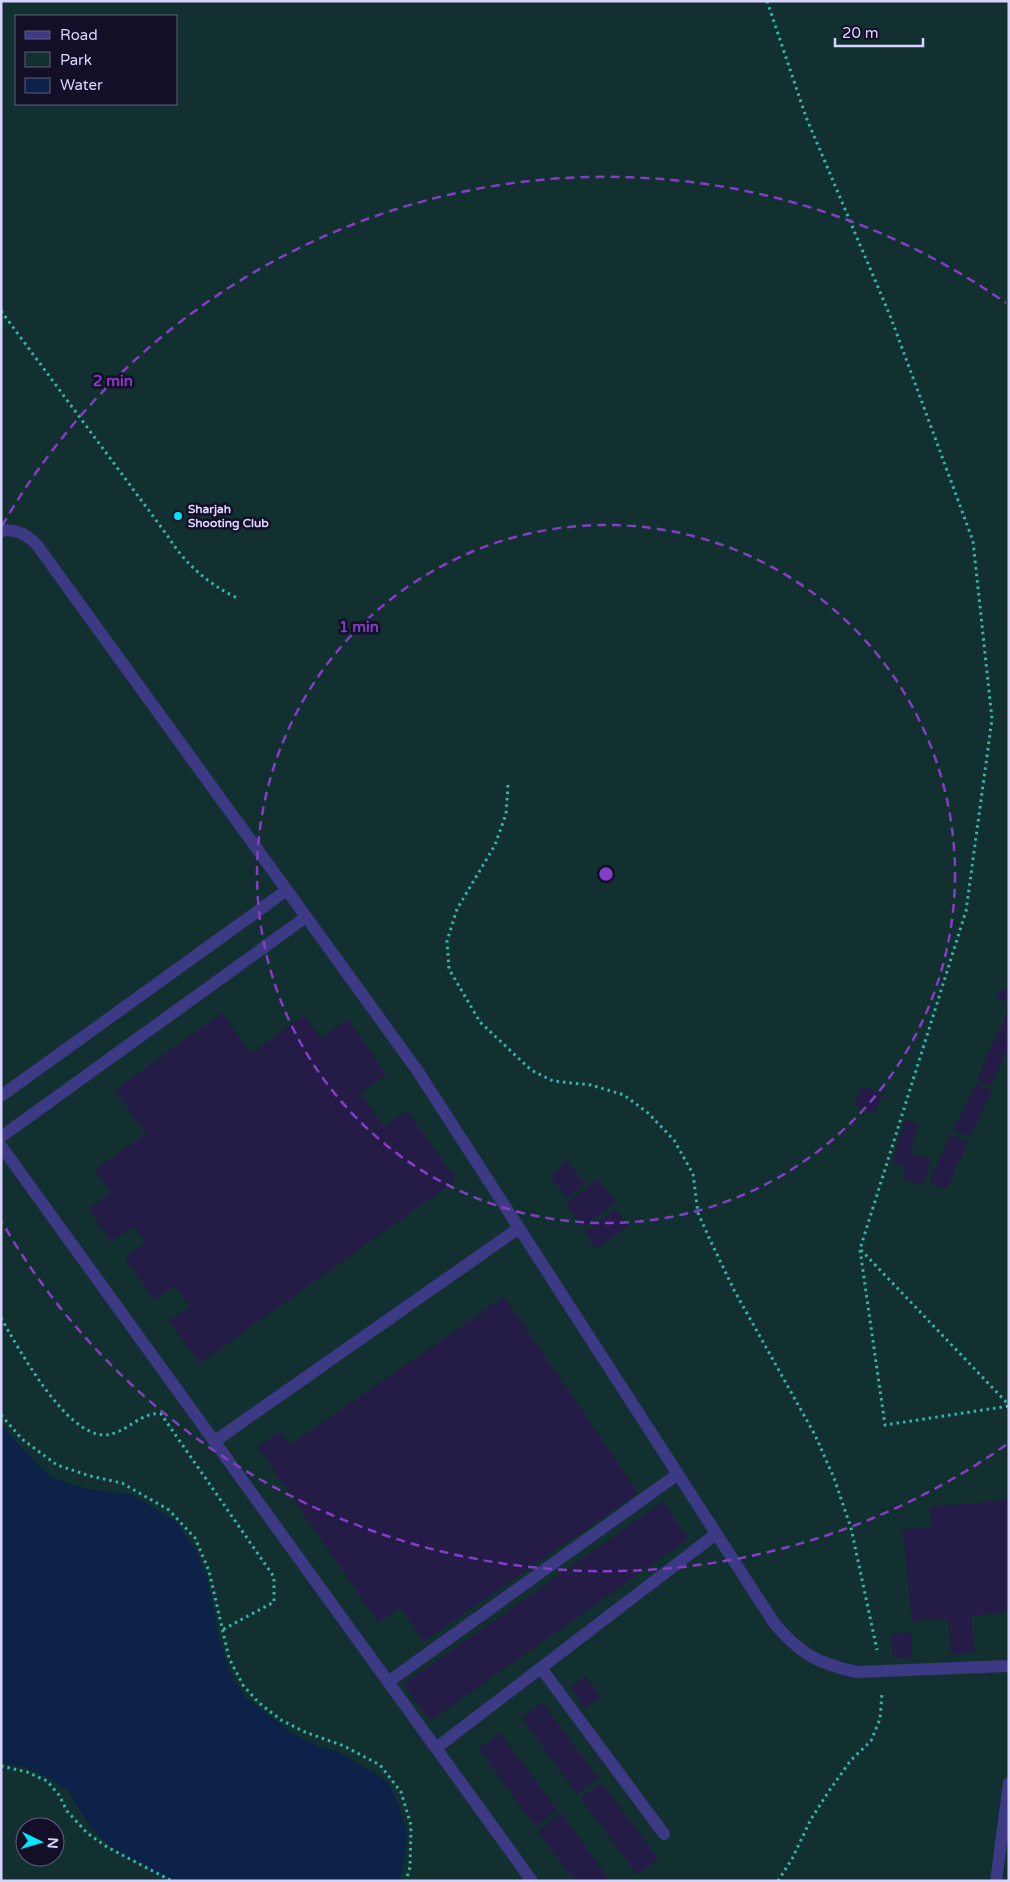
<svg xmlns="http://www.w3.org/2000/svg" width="1010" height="1882" font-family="'Varela Round',sans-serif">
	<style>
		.green { fill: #12302f; fill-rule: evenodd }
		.water { fill: #0c2248 }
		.building { fill: #241b47 }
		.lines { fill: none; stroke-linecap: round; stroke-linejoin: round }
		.path { stroke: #2fb8b0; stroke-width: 3; stroke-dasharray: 2.5 4; stroke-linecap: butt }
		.minor { stroke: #3d3a85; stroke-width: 12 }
		.ring { fill: none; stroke: #843dc5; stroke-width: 2.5; stroke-dasharray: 9 6 }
		.poi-dot { fill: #00e5ff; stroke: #130f26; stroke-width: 2 }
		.labels { text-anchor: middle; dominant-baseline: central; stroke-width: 5; stroke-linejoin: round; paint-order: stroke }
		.poi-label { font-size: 12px; font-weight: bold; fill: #d9d4ff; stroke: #130f26; text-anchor: start }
		.centre { fill: #843dc5; stroke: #130f26; stroke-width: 2.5 }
		.ring-label { font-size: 15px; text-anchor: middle; font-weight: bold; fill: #843dc5; stroke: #130f26; stroke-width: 5; stroke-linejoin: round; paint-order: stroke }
	</style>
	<rect width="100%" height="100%" fill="#130f26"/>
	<!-- green -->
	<path class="green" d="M1 1H1009V1881H1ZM16 16H176V104H16ZM25 1827H55V1857H25Z"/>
	<!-- water -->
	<path class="water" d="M1 1424 22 1448 52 1478 87 1489 133 1495 175 1521 194 1547 207 1577 218 1633 228 1668 245 1697 291 1733 318 1746 339 1752 388 1782 399 1806 407 1832 404 1862 400 1881H173L125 1856 107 1843 88 1824 69 1792 47 1777 27 1768 1 1762Z"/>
	<!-- building -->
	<path class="building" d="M999 989 1009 990V1001L998 999Z
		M1009 1007V1046L991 1086 977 1080Z
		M222 1013 251 1054 304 1015 321 1038 348 1019 386 1075 360 1093 384 1127 407 1111 456 1180 200 1363 169 1321 190 1306 174 1286 155 1300 125 1258 146 1242 134 1226 111 1242 89 1209 111 1193 95 1170 146 1134 115 1090Z
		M976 1083 992 1091 970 1137 954 1130Z
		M862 1086 883 1094 875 1114 854 1105Z
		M904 1120 918 1124 910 1153 931 1159 923 1185 903 1179 906 1167 893 1163Z
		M951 1135 968 1143 946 1189 929 1182Z
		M568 1161 585 1184 567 1198 550 1175Z
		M598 1179 616 1202 583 1227 566 1204Z
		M615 1209 628 1226 597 1249 584 1232Z
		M504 1297 638 1493 424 1641 401 1607 378 1622 258 1447 280 1431 290 1445Z
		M1009 1500V1612L971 1616 975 1652 951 1655 948 1618 912 1621 903 1529 931 1527 930 1507Z
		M663 1502 688 1539 430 1721 404 1684Z
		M892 1633H911L912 1658H893Z
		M586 1676 601 1697 584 1709 570 1687Z
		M543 1703 598 1778 577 1794 522 1718Z
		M500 1733 557 1810 535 1826 479 1749Z
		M602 1783 658 1859 637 1875 581 1798Z
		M561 1813 610 1881H575L538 1831Z"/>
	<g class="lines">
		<!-- path -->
		<path class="path" d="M767 1 806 117 891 318 973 541 992 719 966 911 860 1249 1009 1405
			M1 311 167 535C185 564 207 583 237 598
			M508 785 506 814 495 845 457 909 447 941 449 969 480 1022 531 1070 553 1081 591 1085 624 1095 648 1113 674 1140 693 1174 698 1213 711 1242 734 1290 815 1435 834 1478 851 1528 877 1650
			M860 1250 885 1425 1009 1406
			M1 1318C19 1349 65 1435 105 1435 126 1434 141 1411 161 1414L274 1577V1602L222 1630
			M1 1415 22 1439 57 1465 90 1476 122 1483 169 1510 195 1538 209 1571 229 1658 243 1685 258 1702 281 1720 305 1732 344 1746 380 1765 401 1792 411 1825 410 1867 406 1881
			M1 1766 27 1772 47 1781 59 1795 67 1811 87 1833 107 1847 172 1881
			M778 1881 792 1859 811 1819 829 1791 851 1760 871 1741 880 1719 882 1693"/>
		<!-- minor -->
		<path class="minor" d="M1 531C16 528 27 535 37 545L417 1070 774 1623C799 1653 818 1664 857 1672L1009 1666
			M1 1096 287 890
			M1 1137 306 917
			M1 1146 532 1881
			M215 1441 519 1228
			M541 1668 664 1834
			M388 1682 678 1474
			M436 1748 716 1534
			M996 1881 1009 1783"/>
	</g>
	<!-- distance rings -->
	<g class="ring">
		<circle cx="606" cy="874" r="349"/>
		<path d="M1006 1445A697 697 0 0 1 2 1222M2 526A697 697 0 0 1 1006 303"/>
	</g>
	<!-- markers -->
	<circle class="poi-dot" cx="178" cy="516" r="5"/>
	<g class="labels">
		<!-- poi labels -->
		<g class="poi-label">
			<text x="188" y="509">Sharjah<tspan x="188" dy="14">Shooting Club</tspan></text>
		</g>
	</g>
	<circle cx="606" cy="874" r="8" class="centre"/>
	<g class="ring-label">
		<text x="113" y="386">2 min</text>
		<text x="359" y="632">1 min</text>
	</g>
	<!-- border -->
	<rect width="1010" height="1882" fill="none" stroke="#d9d4ff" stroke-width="5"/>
	<!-- legend -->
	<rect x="15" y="15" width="162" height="90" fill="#130f26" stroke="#625e7d"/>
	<rect x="25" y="31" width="25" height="8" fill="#3d3a85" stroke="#625e7d"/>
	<text x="60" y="40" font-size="15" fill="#d9d4ff">Road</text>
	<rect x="25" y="52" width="25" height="15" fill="#12302f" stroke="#625e7d"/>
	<text x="60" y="65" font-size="15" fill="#d9d4ff">Park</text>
	<rect x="25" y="78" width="25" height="15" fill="#0c2248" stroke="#625e7d"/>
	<text x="60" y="90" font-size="15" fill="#d9d4ff">Water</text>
	<!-- north arrow -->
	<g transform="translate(40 1842) rotate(95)"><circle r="24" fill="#130f26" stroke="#625e7d"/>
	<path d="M0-4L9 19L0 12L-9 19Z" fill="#00e5ff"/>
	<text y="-8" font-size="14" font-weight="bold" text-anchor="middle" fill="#d9d4ff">N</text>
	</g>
	<!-- scale -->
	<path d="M835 38v8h88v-8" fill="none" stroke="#d9d4ff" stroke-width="2.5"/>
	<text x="842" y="38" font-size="15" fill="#d9d4ff" stroke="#130f26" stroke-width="4" paint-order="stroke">20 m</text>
</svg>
